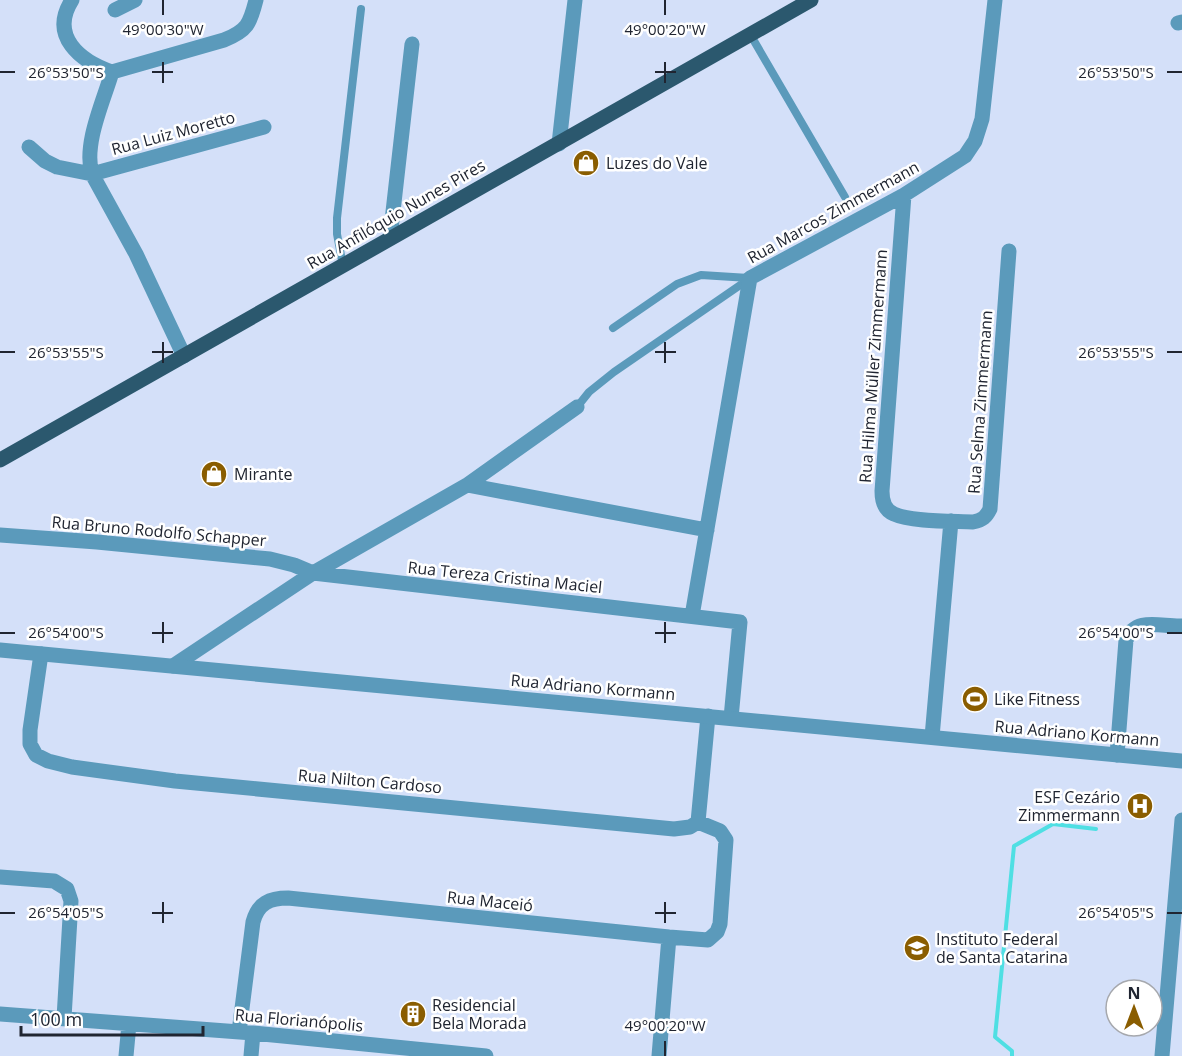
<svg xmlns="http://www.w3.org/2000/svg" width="1182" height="1056" font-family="'Open Sans',sans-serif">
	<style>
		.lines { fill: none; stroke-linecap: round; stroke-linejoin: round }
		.stream { stroke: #4fdfe3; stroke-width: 4 }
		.service { stroke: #5b9abb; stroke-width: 8 }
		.minor { stroke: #5b9abb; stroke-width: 15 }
		.tertiary { stroke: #5b9abb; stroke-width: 15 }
		.primary { stroke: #2b586e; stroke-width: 15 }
		.ticks { fill: none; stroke: #202531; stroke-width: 2 }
		.labels { text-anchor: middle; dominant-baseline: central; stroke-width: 5; stroke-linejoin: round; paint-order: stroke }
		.street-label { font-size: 16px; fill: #202531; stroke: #fff }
		.poi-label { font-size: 16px; fill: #202531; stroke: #fff; text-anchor: start }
		.ticks-label { font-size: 15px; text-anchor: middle; fill: #202531; stroke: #fff; stroke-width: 5; stroke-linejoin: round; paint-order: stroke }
	</style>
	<rect width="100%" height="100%" fill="#d4e0f9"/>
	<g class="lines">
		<!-- stream -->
		<path class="stream" d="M1012 1056V1051L995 1037 1014 846 1053 824 1096 829"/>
		<!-- service -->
		<path class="service" d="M750 34 845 197
			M343 266 337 234V218L361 9
			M613 328 677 284 701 275 749 278
			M577 407 589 392 614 372 749 279"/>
		<!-- minor -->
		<path class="minor" d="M72 0C49 36 80 61 112 72
			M115 10 135 0
			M1178 23 1182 22
			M559 144 575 0
			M29 147 45 161 57 167 92 174 264 127
			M904 195 882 491C882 500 884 510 894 514 911 522 953 521 973 522 983 520 986 517 990 509L1009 251
			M390 238 412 44
			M184 356 136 254 92 174C83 144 104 100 112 72L224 40C247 31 250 24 256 0
			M467 485 707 530
			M0 535 97 542 270 559 294 565 313 573 740 622 731 718
			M692 616 750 278 904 195 965 156 975 141 982 119 995 0
			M41 654 30 730V744L36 755 48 761 72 767 175 781 674 829 690 827 698 822
			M173 666 313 573 467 485 577 407
			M932 737 951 521
			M1117 755 1126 640C1136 616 1161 627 1182 626
			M698 822 708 716
			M0 877 54 881 67 889 71 901 64 1018
			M0 1014 253 1033 486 1056
			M239 1032 253 922C258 903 270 898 288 898L669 937 708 940 717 932 720 924 726 840 720 831 698 822
			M126 1056 129 1024
			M251 1056 253 1033
			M659 1056 669 937
			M1162 1056 1182 820"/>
		<!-- tertiary -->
		<path class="tertiary" d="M0 650 1182 761"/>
		<!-- primary -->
		<path class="primary" d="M0 460 811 0"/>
	</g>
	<!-- ticks -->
	<path class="ticks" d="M163 0V15M665 0V15M163 62V83M665 62V83M0 72H15M152 72H173M655 72H676M1167 72H1182M163 342V363M665 342V363M0 352H15M152 352H173M655 352H676M1167 352H1182M163 622V643M665 622V643M0 633H15M152 633H173M655 633H676M1167 633H1182M163 902V923M665 902V923M0 913H15M152 913H173M655 913H676M1167 913H1182M665 1041V1056"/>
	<!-- icons -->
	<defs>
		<symbol id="shop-disc" viewBox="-11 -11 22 22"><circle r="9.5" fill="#8a5d00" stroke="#fff"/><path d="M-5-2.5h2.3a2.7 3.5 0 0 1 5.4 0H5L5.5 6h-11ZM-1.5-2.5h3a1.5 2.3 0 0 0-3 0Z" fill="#fff"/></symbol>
		<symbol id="stadium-disc" viewBox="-11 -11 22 22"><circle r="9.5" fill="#8a5d00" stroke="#fff"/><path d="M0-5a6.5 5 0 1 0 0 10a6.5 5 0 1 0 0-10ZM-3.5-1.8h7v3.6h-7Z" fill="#fff"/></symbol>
		<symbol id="hospital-disc" viewBox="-11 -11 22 22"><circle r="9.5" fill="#8a5d00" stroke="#fff"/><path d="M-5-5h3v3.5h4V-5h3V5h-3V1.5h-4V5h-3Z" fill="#fff"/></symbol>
		<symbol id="university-disc" viewBox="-11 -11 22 22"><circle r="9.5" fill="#8a5d00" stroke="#fff"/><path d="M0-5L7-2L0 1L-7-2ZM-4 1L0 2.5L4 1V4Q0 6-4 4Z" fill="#fff"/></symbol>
		<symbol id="building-disc" viewBox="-11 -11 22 22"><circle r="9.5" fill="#8a5d00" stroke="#fff"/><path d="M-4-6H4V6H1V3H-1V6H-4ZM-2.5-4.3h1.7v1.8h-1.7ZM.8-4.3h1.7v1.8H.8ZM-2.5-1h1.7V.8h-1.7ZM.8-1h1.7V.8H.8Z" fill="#fff"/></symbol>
	</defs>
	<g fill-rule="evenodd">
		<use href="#shop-disc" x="571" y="148" width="30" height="30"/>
		<use href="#shop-disc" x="199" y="459" width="30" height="30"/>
		<use href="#stadium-disc" x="960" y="684" width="30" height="30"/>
		<use href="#hospital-disc" x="1125" y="791" width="30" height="30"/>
		<use href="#university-disc" x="902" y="933" width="30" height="30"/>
		<use href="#building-disc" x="398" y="999" width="30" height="30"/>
	</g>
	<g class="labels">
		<!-- street labels -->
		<g class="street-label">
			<text transform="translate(173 133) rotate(-15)">Rua Luiz Moretto</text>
			<text transform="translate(833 212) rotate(-29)">Rua Marcos Zimmermann</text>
			<text transform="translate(396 214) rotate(-30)">Rua Anfilóquio Nunes Pires</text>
			<text transform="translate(873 366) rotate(-86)">Rua Hilma Müller Zimmermann</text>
			<text transform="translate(980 402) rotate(-86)">Rua Selma Zimmermann</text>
			<text transform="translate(159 531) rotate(5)">Rua Bruno Rodolfo Schapper</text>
			<text transform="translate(505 577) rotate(6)">Rua Tereza Cristina Maciel</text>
			<text transform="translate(593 687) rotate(5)">Rua Adriano Kormann</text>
			<text transform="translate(1077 733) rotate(5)">Rua Adriano Kormann</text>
			<text transform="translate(370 781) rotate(5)">Rua Nilton Cardoso</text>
			<text transform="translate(490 901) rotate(6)">Rua Maceió</text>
			<text transform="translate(299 1020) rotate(5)">Rua Florianópolis</text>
		</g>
		<!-- poi labels -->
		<g class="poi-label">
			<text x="606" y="163">Luzes do Vale</text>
			<text x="234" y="474">Mirante</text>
			<text x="994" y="699">Like Fitness</text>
			<text x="1120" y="797" text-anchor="end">ESF Cezário<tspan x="1120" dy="18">Zimmermann</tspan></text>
			<text x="936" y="939">Instituto Federal<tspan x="936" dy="18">de Santa Catarina</tspan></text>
			<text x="432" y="1005">Residencial<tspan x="432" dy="18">Bela Morada</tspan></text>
		</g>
	</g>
	<g class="ticks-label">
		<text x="163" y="35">49°00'30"W</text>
		<text x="665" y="35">49°00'20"W</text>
		<text x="66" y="78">26°53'50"S</text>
		<text x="1116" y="78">26°53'50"S</text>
		<text x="66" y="358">26°53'55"S</text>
		<text x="1116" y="358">26°53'55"S</text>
		<text x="66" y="638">26°54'00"S</text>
		<text x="1116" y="638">26°54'00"S</text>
		<text x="66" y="918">26°54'05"S</text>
		<text x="1116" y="918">26°54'05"S</text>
		<text x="665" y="1031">49°00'20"W</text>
	</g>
	<!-- north arrow -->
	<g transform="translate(1134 1008)"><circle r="28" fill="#ffffff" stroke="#a6a8ad" stroke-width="1.5"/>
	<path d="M0-4.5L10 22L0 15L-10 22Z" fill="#8a5d00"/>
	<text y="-9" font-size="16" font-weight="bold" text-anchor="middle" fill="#202531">N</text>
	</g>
	<!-- scale -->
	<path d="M21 1026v9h182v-9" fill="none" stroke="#202531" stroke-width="3"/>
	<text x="30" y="1026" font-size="18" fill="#202531" stroke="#ffffff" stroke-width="4.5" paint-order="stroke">100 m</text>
</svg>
